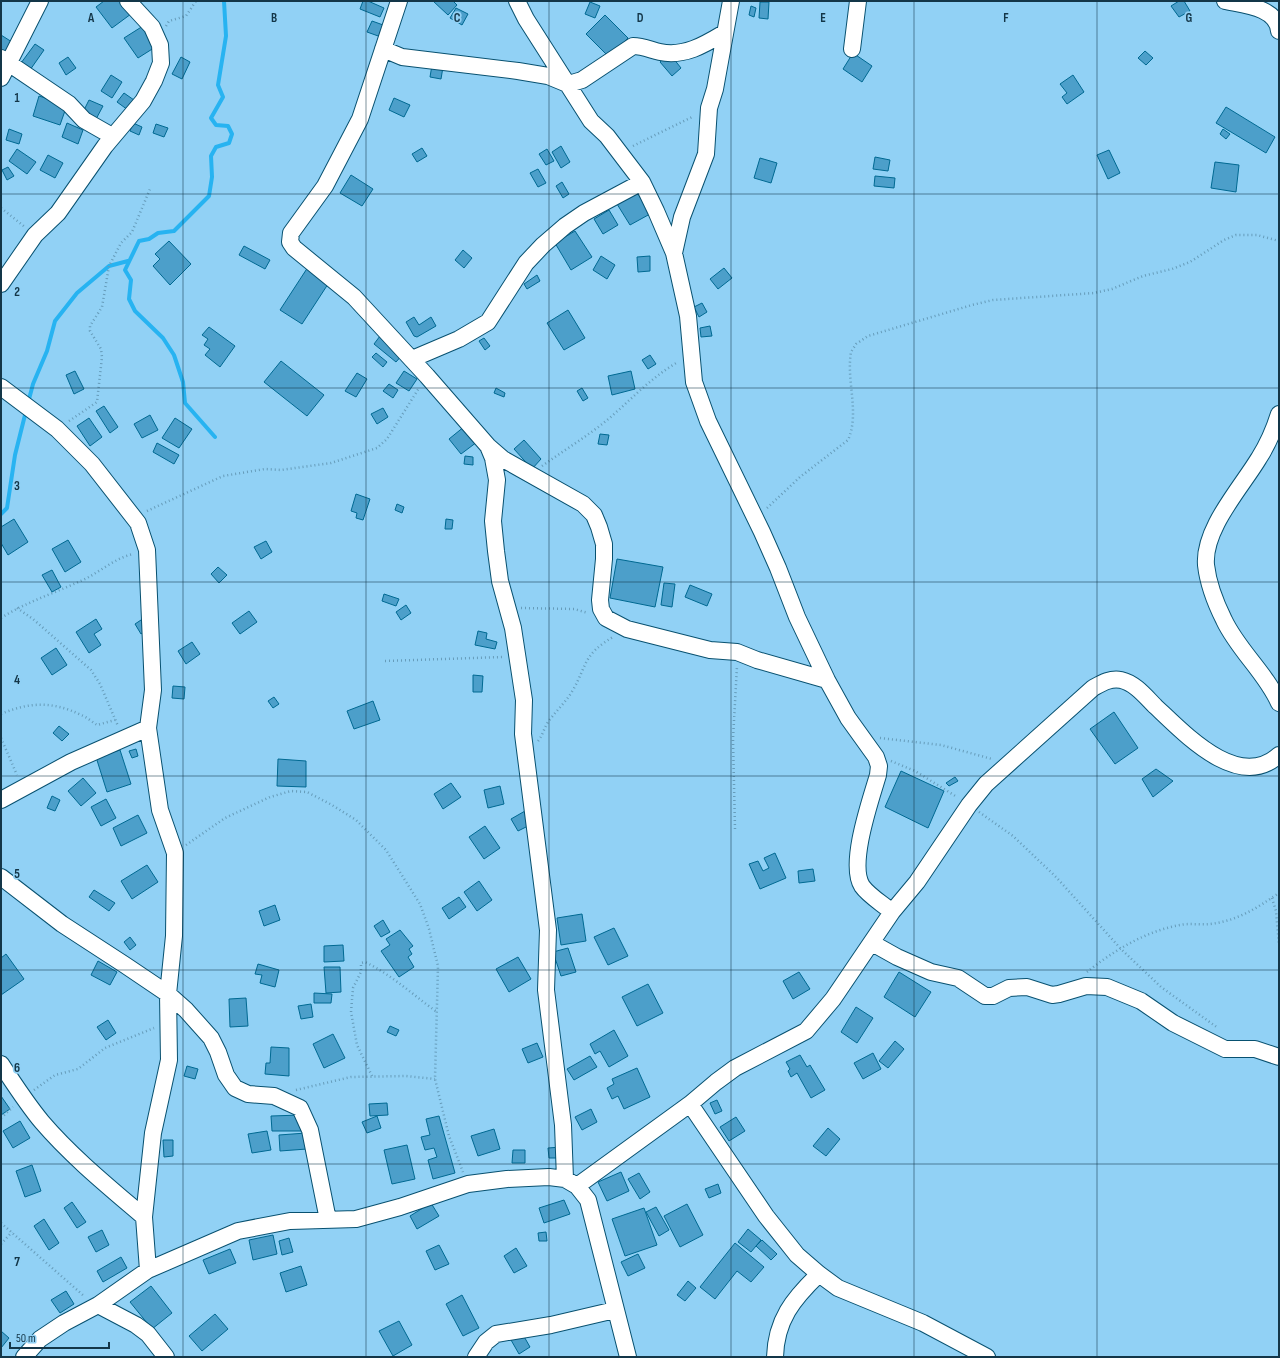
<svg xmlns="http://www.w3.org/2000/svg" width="1280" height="1358" font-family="'Sofia Sans Condensed',sans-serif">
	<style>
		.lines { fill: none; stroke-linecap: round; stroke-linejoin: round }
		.stream { stroke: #27b3f1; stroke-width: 4 }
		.building { fill: #4c9fca; stroke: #006992 }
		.minor-casing { stroke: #085170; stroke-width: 18 }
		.path { stroke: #669cba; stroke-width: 2.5; stroke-dasharray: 1 3; stroke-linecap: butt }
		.minor { stroke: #fff; stroke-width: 16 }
		.grid { fill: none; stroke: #133648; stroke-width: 1; stroke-opacity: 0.55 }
		.grid-label { font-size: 13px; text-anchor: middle; font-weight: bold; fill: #133648; stroke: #91d1f5; stroke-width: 3.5; stroke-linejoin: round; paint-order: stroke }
	</style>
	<rect width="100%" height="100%" fill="#91d1f5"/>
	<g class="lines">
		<!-- stream -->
		<path class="stream" d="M28 403 33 384 47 351 55 321 77 293 109 266 128 261
			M215 437 185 403 183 382 174 355 163 338 135 311 129 299 131 280 125 270 139 241 149 239 158 233 174 231 209 196 212 177 211 156 216 147 229 143 232 134 228 126 216 125 211 118 223 97 218 85 226 36 224 1
			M1 514 7 508 15 455 26 411"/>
	</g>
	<!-- building -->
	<path class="building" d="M104 1H122L131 14 112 28 96 7Z
		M363 1H368L384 8 380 17 360 9Z
		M433 1H453L457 5 448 15Z
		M1179 1H1184L1190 11 1179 17 1171 6Z
		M590 2 600 6 595 18 585 14Z
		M760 2H769L768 19 759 18Z
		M751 6 756 8 754 17 749 15Z
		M456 8 468 14 462 25 450 18Z
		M605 15 628 38 609 57 586 34Z
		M372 21 386 26 381 37 367 32Z
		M143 26 157 46 138 58 124 38Z
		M1 35 12 42 5 53 1 51Z
		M35 44 44 50 30 70 21 63Z
		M1145 51 1153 58 1146 65 1138 58Z
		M669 53 681 68 672 76 660 62Z
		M853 53 872 66 862 82 843 69Z
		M68 57 76 68 66 75 59 63Z
		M181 57 190 62 182 79 172 74Z
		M432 65 443 67 441 79 430 77Z
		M111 75 122 82 112 98 101 91Z
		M1073 75 1084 92 1067 104 1062 97 1067 93 1060 84Z
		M124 93 134 100 128 110 117 102Z
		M39 96 67 105 60 125 33 116Z
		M394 98 410 105 404 117 389 110Z
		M89 100 103 106 95 121 82 114Z
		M1226 107 1275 137 1266 153 1216 123Z
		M67 123 83 130 78 144 62 137Z
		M133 123 142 127 139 135 130 131Z
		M156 124 168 128 164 137 153 133Z
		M9 129 22 134 19 144 6 140Z
		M1223 129 1230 134 1226 139 1220 134Z
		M561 146 570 162 561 168 552 152Z
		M422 148 427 156 417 162 412 154Z
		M17 149 36 162 27 174 9 161Z
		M547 149 554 161 546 165 539 154Z
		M1109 150 1120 173 1108 179 1097 155Z
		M48 155 63 163 55 178 40 170Z
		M875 157 890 160 888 171 873 169Z
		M760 158 777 163 771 183 754 178Z
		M1215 162 1239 165 1236 192 1211 188Z
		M8 167 14 176 7 180 2 170Z
		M538 169 546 183 538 187 530 173Z
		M351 175 373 189 362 206 340 193Z
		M875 176 895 178 894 188 874 186Z
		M562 182 569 194 563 198 556 186Z
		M637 192 650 214 630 225 617 204Z
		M609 210 618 225 603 234 594 219Z
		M575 231 592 257 571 270 555 243Z
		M169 241 191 264 170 285 153 266 160 259 155 254Z
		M244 246 270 260 265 269 239 255Z
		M463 250 472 258 464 268 455 260Z
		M601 256 615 265 607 279 593 270Z
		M650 256V271L638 272 637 257Z
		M308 267 330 281 302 324 280 310Z
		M724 268 732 278 718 289 710 279Z
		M537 275 540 281 527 289 524 284Z
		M702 303 707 312 699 317 694 307Z
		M568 310 585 338 564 350 547 323Z
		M414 317 419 325 431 317 436 326 417 337 414 336 406 322Z
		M710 326 712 336 701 337 700 328Z
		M209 327 235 346 220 367 205 355 210 349 204 345 208 339 202 335Z
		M380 336 403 354 396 362 374 344Z
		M484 338 490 346 485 350 479 341Z
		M376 353 387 362 383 367 372 357Z
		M650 355 656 364 648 369 642 360Z
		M281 361 324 395 307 416 264 382Z
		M75 371 84 389 74 394 66 375Z
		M404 371 417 379 409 391 396 383Z
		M631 371 635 389 612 395 608 376Z
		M357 373 367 379 356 397 345 391Z
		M389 384 398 390 393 398 383 391Z
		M496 388 505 393 504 397 494 393Z
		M582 388 588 398 583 401 577 391Z
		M104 406 118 427 110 433 96 411Z
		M383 408 388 417 377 424 371 414Z
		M150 415 158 430 142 438 134 424Z
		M89 418 102 437 90 446 77 426Z
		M175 418 192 429 179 448 162 438Z
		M465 426 477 442 461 454 449 439Z
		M600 434 609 435 607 445 598 444Z
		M524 440 541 459 532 469 514 449Z
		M157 443 179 455 174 464 153 452Z
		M465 456 473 457V465L464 464Z
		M356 494 370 499 363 520 356 518 357 513 351 511Z
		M397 504 404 507 402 513 395 510Z
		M14 519 28 542 8 555 1 543V527Z
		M446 519 453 520 452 529H445Z
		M68 540 81 562 65 572 52 549Z
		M266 541 272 552 261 559 254 547Z
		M617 559 663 567 655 607 610 598Z
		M218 567 227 575 219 583 211 574Z
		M52 570 61 587 52 592 42 575Z
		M664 583 675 584 672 607 661 605Z
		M690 585 712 594 707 606 685 597Z
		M384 594 399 599 396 606 382 601Z
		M406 605 411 613 401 620 396 612Z
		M249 611 257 622 240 634 232 623Z
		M96 619 102 629 94 634 101 645 89 653 76 632Z
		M141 620 148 629 141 634 135 624Z
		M478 631 487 633 486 639 497 642 495 649 475 645Z
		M192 642 200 654 186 664 178 651Z
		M56 648 67 665 52 675 41 658Z
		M473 675 483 676 482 692H473Z
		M173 686 185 687 184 699 172 698Z
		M274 697 279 704 273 708 268 701Z
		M373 701 380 720 354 729 347 711Z
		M1114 712 1138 748 1115 764 1090 729Z
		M59 726 69 734 62 741 53 733Z
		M136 749 138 756 132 758 129 751Z
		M120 750 131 784 107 792 96 757Z
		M278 759 306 761V787L277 786Z
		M1156 769 1173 781 1153 797 1142 779Z
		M901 771 944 791 928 828 885 807Z
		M955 777 958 781 949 786 946 783Z
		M83 778 96 793 81 806 68 791Z
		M451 783 461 797 443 809 434 794Z
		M500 786 504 804 488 808 484 790Z
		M52 796 60 800 55 811 47 808Z
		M106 799 116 818 101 826 91 807Z
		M525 811 532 824 518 831 511 819Z
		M138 815 147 833 121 846 113 828Z
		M485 826 500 848 484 859 469 837Z
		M775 853 786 878 760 889 749 864 758 861 763 871 769 868 764 858Z
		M147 865 158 882 132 899 121 881Z
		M813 869 815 881 799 883 798 871Z
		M479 881 492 900 477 911 464 892Z
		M94 890 115 903 109 911 89 897Z
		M459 897 466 907 449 919 442 908Z
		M275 905 280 920 264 926 259 911Z
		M582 914 586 941 561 945 557 918Z
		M383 920 390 932 381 937 374 926Z
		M614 928 628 956 608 965 594 937Z
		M400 930 413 946 409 949 412 954 408 957 414 967 399 977 381 951 390 945 386 939Z
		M130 937 136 945 130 950 124 942Z
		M343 945 344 961 324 962V946Z
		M568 948 576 972 561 976 553 952Z
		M6 954 24 979 1 995V958Z
		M518 957 531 979 509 992 496 969Z
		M98 961 117 972 110 985 91 975Z
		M258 964 279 970 275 987 260 983 262 975 255 974Z
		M324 967H340L341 992 326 993Z
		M799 972 810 989 793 999 783 981Z
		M899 972 931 992 915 1017 884 997Z
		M648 984 663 1013 637 1026 622 997Z
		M314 993 332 994 331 1003H314Z
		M246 998 248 1026 230 1027 229 999Z
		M311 1004 313 1017 301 1019 298 1006Z
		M856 1007 873 1018 857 1043 841 1032Z
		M108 1020 116 1033 106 1040 97 1027Z
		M390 1026 399 1030 396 1036 387 1032Z
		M614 1030 628 1056 609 1067 600 1051 595 1054 590 1044Z
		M333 1034 345 1058 324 1068 313 1044Z
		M895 1041 904 1049 888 1068 879 1061Z
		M537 1043 543 1057 528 1063 522 1049Z
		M271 1047 289 1048V1076L265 1074 266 1063H270Z
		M873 1053 881 1069 863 1079 854 1063Z
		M800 1055 807 1067 810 1065 825 1090 811 1098 797 1073 791 1077 788 1071 790 1069 786 1062Z
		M590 1056 597 1067 574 1080 567 1069Z
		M187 1066 198 1069 195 1079 184 1076Z
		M637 1068 650 1097 624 1109 618 1096 612 1099 607 1088 614 1084 612 1079Z
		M1 1096 10 1109 1 1115Z
		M717 1100 722 1111 715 1114 710 1103Z
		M387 1103 388 1115 370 1116 369 1104Z
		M591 1109 597 1122 582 1130 575 1117Z
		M301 1115V1131H272L271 1116Z
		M377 1116 381 1128 367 1133 362 1122Z
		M439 1116 455 1173 433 1179 428 1160 437 1157 434 1148 425 1150 421 1137 430 1135 426 1119Z
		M736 1117 745 1131 729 1141 720 1127Z
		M20 1121 30 1138 13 1148 3 1131Z
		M828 1128 840 1139 826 1156 813 1146Z
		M494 1129 500 1149 478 1156 471 1136Z
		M267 1131 271 1150 252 1153 248 1134Z
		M306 1133 307 1149 280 1151 279 1135Z
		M163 1140H173V1156L164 1157Z
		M407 1145 415 1179 392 1184 384 1150Z
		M561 1147 562 1158H549L548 1148Z
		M513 1150H525V1163H512Z
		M32 1165 41 1191 25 1197 16 1171Z
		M621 1172 629 1191 607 1201 598 1182Z
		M639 1173 650 1192 640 1199 628 1179Z
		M718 1184 721 1193 709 1198 705 1189Z
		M564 1200 570 1214 544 1223 539 1208Z
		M72 1202 86 1222 77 1228 64 1208Z
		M431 1203 439 1216 417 1229 410 1216Z
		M687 1204 703 1235 680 1247 664 1216Z
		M656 1207 669 1230 659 1236 646 1212Z
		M644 1208 657 1245 625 1256 612 1219Z
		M44 1219 59 1243 49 1250 34 1226Z
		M748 1229 761 1240 751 1252 738 1242Z
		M102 1230 109 1245 96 1252 88 1237Z
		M546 1232 547 1241H539L538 1233Z
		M273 1235 277 1254 253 1260 249 1240Z
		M289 1238 293 1252 282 1255 279 1241Z
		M762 1240 777 1254 771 1260 756 1246Z
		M735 1243 764 1267 751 1282 737 1271 715 1299 700 1287Z
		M439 1245 449 1264 435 1270 426 1251Z
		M516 1248 527 1266 514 1273 504 1256Z
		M230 1249 236 1263 209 1274 203 1260Z
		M638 1254 645 1268 628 1276 621 1262Z
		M121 1257 127 1268 103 1282 97 1271Z
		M301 1266 307 1285 286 1292 280 1273Z
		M688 1281 696 1288 685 1301 677 1295Z
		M151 1286 172 1313 152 1329 130 1302Z
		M66 1291 74 1304 60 1313 51 1300Z
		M462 1295 479 1328 463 1336 446 1304Z
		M215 1314 228 1329 202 1351 189 1336Z
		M399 1321 412 1345 393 1356 379 1331Z
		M1 1331 9 1338 1 1348Z
		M522 1333 530 1347 519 1354 511 1340Z"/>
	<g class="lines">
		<defs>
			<path id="minor" d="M399 1 360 119 325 186 291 233 290 242 294 248 354 297 427 376 488 446 503 459 583 504 594 515 599 527 604 544V559L600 600 601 609 606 618 627 629 710 650 737 652 757 660 827 680
				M517 1 526 19 591 121 607 136 642 182 656 211 674 253 688 316 694 382 708 421 762 532 778 568 797 617 827 680 848 718 876 757 879 766 878 775C871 799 848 864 862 886 869 896 883 904 892 912
				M1225 1C1243 5 1277 7 1279 31
				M383 49 402 57 518 71 548 76 565 83H572L582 80 633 46C643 46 651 50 660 52 684 57 704 45 724 33
				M852 49 858 1
				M1 58 69 104 84 120 112 136
				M1 78 40 1
				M674 253 682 217 706 154 709 108 715 89 731 1
				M1 284 35 235 58 213 105 146 143 101 154 81 161 63 160 45 152 27 128 1
				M412 359 459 339 488 322 526 263 543 245 565 226 584 213 642 182
				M1 387 57 429 92 464 138 523 147 550 153 690 148 728 160 810 175 853 174 936 168 994 169 1060 153 1133 144 1217 148 1270
				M1279 414C1274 430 1268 444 1259 458 1241 488 1203 529 1206 565 1208 583 1216 604 1224 620 1238 650 1266 673 1279 703
				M488 446 493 458 497 480 493 521 496 551 500 581 513 628 524 700 523 734 548 930 546 990 563 1125 565 1179
				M1 800 71 762 148 728
				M1 877 62 924 125 965 168 994 186 1010 211 1038 218 1052 226 1075 235 1088 248 1094 274 1096 300 1108 310 1130 328 1220
				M872 943 897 957 931 972 958 978 985 996H993L1009 988 1027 987 1052 995 1059 994 1086 986 1107 987 1141 1001 1173 1023 1225 1049H1255L1279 1057
				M1 1064C14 1084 27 1104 42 1122 72 1157 109 1187 144 1217
				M690 1104 766 1216 797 1255 819 1274 838 1288 923 1323 987 1357
				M577 1186 690 1104 716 1082 735 1068 806 1031 833 999 892 912 917 882 969 805 986 784 1093 688C1102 683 1110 678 1121 680 1135 683 1146 697 1155 706 1184 733 1238 792 1279 755
				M98 1305 136 1325 148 1334 166 1357
				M24 1357 40 1339 64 1323 98 1305 148 1270 238 1231 290 1221 356 1219 400 1207 468 1184 507 1179 549 1177 565 1179 577 1186 588 1200 628 1357
				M476 1357 486 1342 496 1334 551 1325 615 1310
				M775 1357C776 1320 793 1299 819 1274"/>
		</defs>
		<!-- minor casing -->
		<use href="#minor" class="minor-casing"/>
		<!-- path -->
		<path class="path" d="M166 26 169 21 186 16 196 1
			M633 146 694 116
			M1 208 25 227
			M69 421 97 402 102 357 101 349 90 331V326L102 307 109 266 121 243 132 232 150 189
			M542 466C563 451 586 437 606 421 630 401 650 378 678 362
			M767 508 800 477 848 440C860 413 846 381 851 352L856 344 868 336 972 305 993 300 1094 293 1112 289 1143 276 1172 269 1190 262 1224 240 1236 235H1257L1279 241
			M147 511 223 476 265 469 281 470 331 463 377 448 387 439 419 388
			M17 608 33 619 91 670 100 684 118 726
			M521 608 574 609 588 613
			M1 618C28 601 58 592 87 578 102 570 116 558 133 554
			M385 661 503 657
			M1 714C29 702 53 701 81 715 87 717 92 722 97 725L115 720
			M1 738 17 775
			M880 738 941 745 992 759
			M538 741C543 735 544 728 548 722 556 711 566 702 573 690 588 663 583 655 613 637
			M891 761 915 771 957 797
			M979 812 1013 836 1056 877 1121 949 1161 987 1218 1028
			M735 829 733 739 737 666
			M186 845 225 818 270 797 291 791 307 792 332 805 356 820 386 850 420 904 429 929 438 966 435 1079 449 1136 463 1172
			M1272 898 1276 911 1279 945
			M1087 972C1113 951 1146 931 1180 925 1189 923 1200 925 1210 924 1237 921 1257 908 1279 893
			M372 1076 357 1045 351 1012 353 988 361 972V963L365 962C392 975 413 995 437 1012
			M34 1090 55 1075 78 1069 105 1048 154 1028
			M296 1090 351 1077 406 1076 435 1079
			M1 1118 13 1107
			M1 1223 84 1296
			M1 1244 12 1232"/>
		<!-- minor -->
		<use href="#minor" class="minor"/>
	</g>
	<!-- grid -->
	<path class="grid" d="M183 1V1357M366 1V1357M549 1V1357M731 1V1357M914 1V1357M1097 1V1357M1 194H1279M1 388H1279M1 582H1279M1 776H1279M1 970H1279M1 1164H1279"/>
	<g class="grid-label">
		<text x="91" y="22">A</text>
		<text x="274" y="22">B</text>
		<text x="457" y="22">C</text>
		<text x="640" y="22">D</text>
		<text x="823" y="22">E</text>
		<text x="1006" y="22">F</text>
		<text x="1189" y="22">G</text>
		<text x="17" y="102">1</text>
		<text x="17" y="296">2</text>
		<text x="17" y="490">3</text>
		<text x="17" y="684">4</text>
		<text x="17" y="878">5</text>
		<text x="17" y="1072">6</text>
		<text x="17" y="1266">7</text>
	</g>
	<!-- border -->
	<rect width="1280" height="1358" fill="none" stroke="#133648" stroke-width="4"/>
	<!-- scale -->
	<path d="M10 1342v6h99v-6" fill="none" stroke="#133648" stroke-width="2"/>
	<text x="16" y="1342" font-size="12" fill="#133648" stroke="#91d1f5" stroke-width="3" paint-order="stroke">50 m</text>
</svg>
